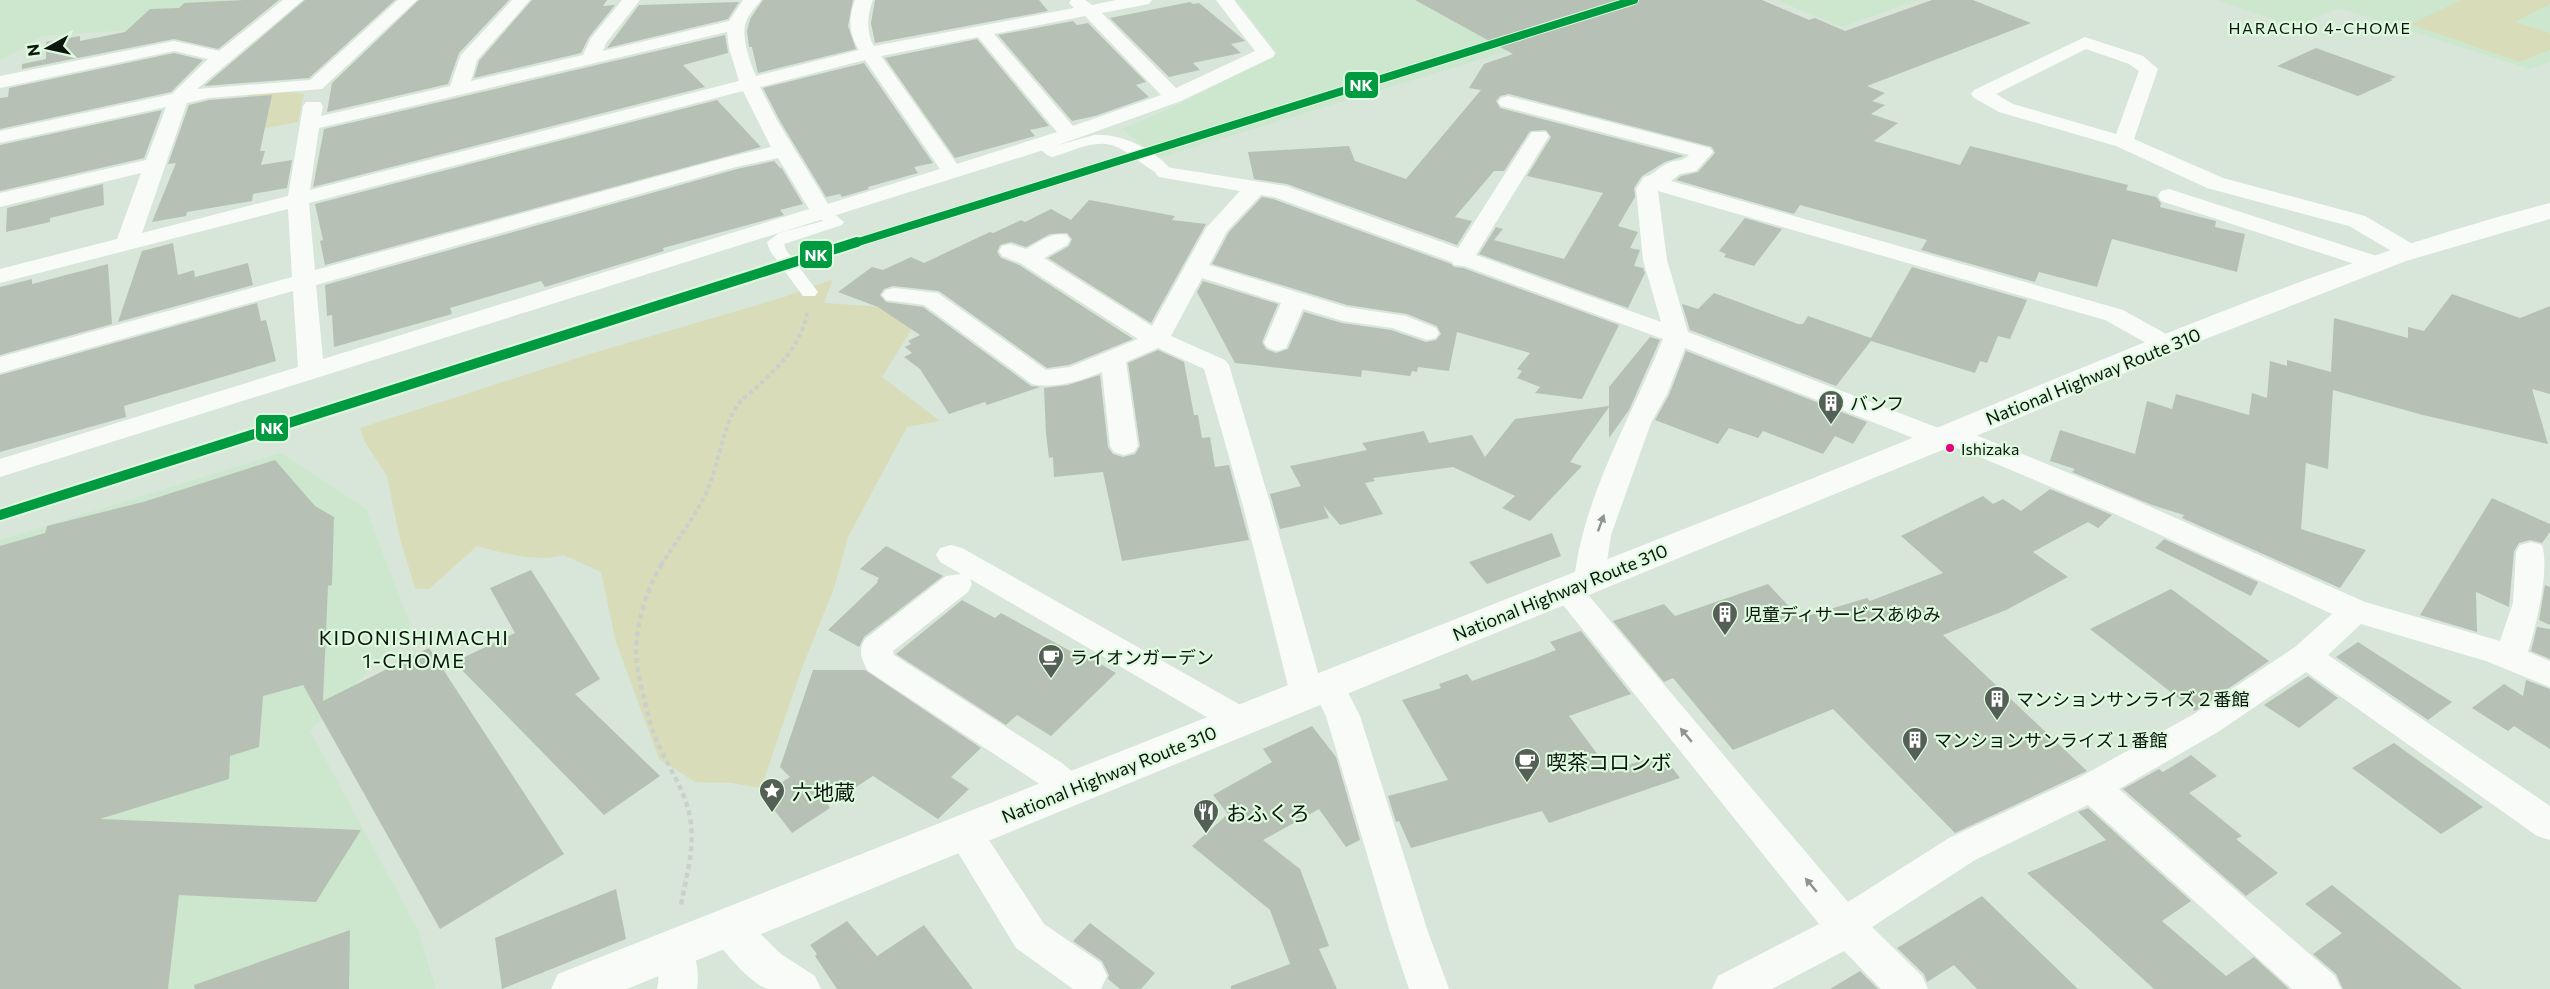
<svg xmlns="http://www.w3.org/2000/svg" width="2550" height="989" font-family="Commissioner,'Noto Sans JP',sans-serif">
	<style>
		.built { fill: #cde7cf }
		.green { fill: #d8dcb9 }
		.building { fill: #b7c0b4 }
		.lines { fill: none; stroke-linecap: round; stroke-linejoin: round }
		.path-far1 { stroke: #cbd0cb; stroke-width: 4; stroke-dasharray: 4.5 3; stroke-linecap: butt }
		.path { stroke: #cbd0cb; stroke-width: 4.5; stroke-dasharray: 5 4; stroke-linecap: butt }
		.pedestrian { fill: #f9fbf9; fill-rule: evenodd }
		.minor { fill: #f9fbf9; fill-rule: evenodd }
		.trunk { fill: #f9fbf9; fill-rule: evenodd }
		.rail-1-far1-casing { stroke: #defadf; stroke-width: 10 }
		.rail-1-casing { stroke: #defadf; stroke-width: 14 }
		.rail-1-far1 { stroke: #009a41; stroke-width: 8 }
		.rail-1 { stroke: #009a41; stroke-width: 10 }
		.oneway { fill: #8f948f }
		.bus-dot { fill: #e5007d; stroke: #defadf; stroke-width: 2 }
		.labels { text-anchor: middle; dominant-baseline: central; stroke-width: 4.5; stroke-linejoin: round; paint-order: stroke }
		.far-neighbourhood-label { font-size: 16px; letter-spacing: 1.5px; fill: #0d160e; stroke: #defadf }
		.bus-label { font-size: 16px; fill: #0d160e; stroke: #defadf; text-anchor: start }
		.street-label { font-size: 18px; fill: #0d160e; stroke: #defadf }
		.poi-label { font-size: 18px; fill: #0d160e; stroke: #defadf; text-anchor: start }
		.neighbourhood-label { font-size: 20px; letter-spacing: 1.5px; fill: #0d160e; stroke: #defadf }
		.near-poi-label { font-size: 21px; fill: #0d160e; stroke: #defadf; text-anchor: start }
		.line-badge { stroke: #defadf; stroke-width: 2 }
		.badge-label { font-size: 16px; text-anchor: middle; font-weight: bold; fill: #fff }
	</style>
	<rect width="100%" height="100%" fill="#d7e6d8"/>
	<!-- built -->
	<path class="built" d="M0 0H230L219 7 162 28 42 36 0 61Z
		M1236 0H1675L1158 158 1122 129 1167 110 1278 54Z
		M1776 0H1918L1842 27Z
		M2216 0H2550V62L2529 69 2339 8 2294 26Z
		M281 453 366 509 411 627 310 731 418 930 436 989H0V540Z"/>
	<!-- green -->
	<path class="green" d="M2462 0H2550V4L2515 22 2550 33V50L2519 62 2410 24Z
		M289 92 304 94 298 122 237 133 248 95Z
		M833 279 824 303 915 309 921 314 882 377 940 421 907 427 848 537 834 588 802 668 761 788 732 783 695 782 659 759 616 642 601 572 564 555C536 563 504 553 477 546L429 589 415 588 399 535 387 476 365 442 360 428 590 354 784 297Z"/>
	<!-- building -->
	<path class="building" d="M244 0H279L218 49 174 39 22 69V64L46 59V42L80 36V41L125 32 150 9 179 8 184 3Z
		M305 0H395L309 78 204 86Z
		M419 0H509L459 53 448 84 327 112 332 83Z
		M532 0H607L603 6 615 5 589 37 581 53 474 78 479 61Z
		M763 0H853L848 26 856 49 758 73 752 47H749L747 31 750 19Z
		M875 0H1039L1048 11 875 43 871 23Z
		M1415 0H1762L1809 20 1815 18 1845 31 1932 0H1973L2031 23 1867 86 1885 93 1872 101 1885 105 1871 114 1898 123 1874 141 1960 165 1970 146 2128 185 2126 190 2156 197 2161 203 2160 207 2216 221 2215 227 2245 234 2237 272 2112 239 2097 287 2039 272 2035 282 1921 250 1927 240 1800 205 1794 214 1676 180 1681 176 1698 172 1715 153 1712 147 1509 94 1500 96 1496 101 1500 108 1684 156 1665 162 1642 176 1634 188 1635 197 1618 226 1638 232 1630 248 1640 250 1634 266 1643 268 1645 273 1628 308 1479 254 1496 227 1503 229 1494 240 1564 259 1603 193 1527 176 1551 137 1546 130 1530 131 1504 171H1494L1455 217 1472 221 1457 245 1287 184 1254 179 1248 152 1349 146 1355 161 1406 179 1481 90 1469 88 1484 64 1513 54Z
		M739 2 728 19 607 48 639 5Z
		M1190 2 1193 4 1199 3 1244 40 1245 41 1231 44 1241 53 1193 63 1200 70 1169 77 1110 18Z
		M1073 21 1077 25 1088 23 1146 82 1136 85 1149 97 1095 116 1072 121 998 35Z
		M725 35 728 53 683 65 705 87 313 187 324 129Z
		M977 39 1049 126 1030 130 1035 136 955 158 885 58Z
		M2316 48 2396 77 2390 79 2393 80 2358 96 2277 66Z
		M174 53 203 60 171 92 0 129V98L8 97 9 88Z
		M864 63 933 163 914 167 918 173 868 187 869 189 842 197 840 194 826 197 780 121 763 88Z
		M272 95 260 151H265L261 165 292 160 287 188 253 194 252 201 187 212 186 216 152 222 176 163 168 164 189 105 209 100Z
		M717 100 761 147 325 265 320 241 323 240 315 204Z
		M162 110 144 158 0 191V145Z
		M774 161 781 169V167L803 204 780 210 784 215 663 248 664 251 545 287 541 281 450 308 452 314 334 347 332 315 327 316 325 285 737 169Z
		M103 184 104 205 50 218V222L6 232 7 208Z
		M1262 197 1273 199 1451 264 1454 267 1463 268 1619 325 1582 399 1535 393 1540 387 1517 378 1522 371 1517 369 1530 353 1457 332 1449 371 1418 367 1417 372 1412 371 1410 376 1362 370 1361 377 1235 363 1197 292 1203 281 1278 304 1262 342 1266 349 1276 353 1288 349 1304 312 1342 323 1391 330 1426 342 1436 340 1441 334 1437 326 1407 314 1347 305 1212 264 1229 232Z
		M1089 200 1175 216 1172 220 1206 224 1151 323 1048 258 1069 246 1072 239 1067 233 1050 234 1026 247 1011 242 1000 245 997 252 1001 258 1019 265 1133 339 1069 365 1047 368 939 291 893 286 884 289 880 295 886 302 923 307 1031 386 1040 387 987 405 985 402 949 414 920 369 904 357 912 353 905 347 911 344 908 341 920 335 878 307 838 292 872 267 883 270 911 257 924 263 990 232 993 233 1021 220 1025 222 1051 209 1071 220Z
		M1745 218 1782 229 1754 266 1724 257 1726 254 1719 251Z
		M173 243 178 275 194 270 195 277 248 263 253 285 118 322 142 251Z
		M108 264 112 324 0 355V287L32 279V284Z
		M1912 267 2027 300 2010 339 1998 336 1987 363 1980 361 1975 373 1871 341 1836 386 1690 330 1682 304 1698 309 1714 293 1798 324H1803L1808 316 1871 338Z
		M2452 294 2520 318 2550 306V394L2532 389 2548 444 2423 415 2333 390 2328 469 2306 463 2301 529 2366 550 2340 588 2182 518 2184 515 2152 505 2072 472 2075 469 2050 461 2060 430 2135 454 2147 401 2172 409 2176 394 2249 415 2252 393 2267 398 2270 361 2287 366V360L2331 372 2334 318 2408 338V327L2424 331Z
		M257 303 261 321 266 320 276 361 124 406 126 417 0 452V375Z
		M1650 337 1660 340 1629 410 1609 438V407L1570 462 1582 466 1530 521 1502 508 1515 496 1453 467 1373 478 1375 481 1365 483 1383 514 1340 525 1323 505 1329 518 1280 529 1270 494 1301 486 1290 466 1367 450 1362 443 1424 431 1429 443 1472 435 1485 457 1515 419 1609 406V387Z
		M1158 350 1184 362 1194 415H1198L1202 438 1210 437 1215 467 1229 465 1249 540 1122 561 1103 472 1054 477 1053 457 1049 458 1046 434 1044 388 1068 385 1100 375 1108 447 1113 454 1123 457 1135 454 1140 446 1128 363Z
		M1686 351 1867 422 1853 444 1835 436 1823 454 1763 431 1758 438 1729 428 1718 444 1655 420 1669 395Z
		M275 460 315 506 334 517 332 585 328 586 323 701 429 648 564 854 440 929 303 685 263 696 259 747 230 756 229 779 100 819 361 830 316 902 179 895 168 989H0V546L45 533 47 526 143 502Z
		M2050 489 2112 515 2098 528 2088 522 2033 552 2068 577 2006 610 1943 635 2087 771 1955 833 1833 709 1733 750 1673 678 1664 682 1613 621 1664 604 1675 616 1768 584 1800 618 1867 598 1870 601 1943 573 1901 536 1983 496 1993 504 2003 499 2021 511Z
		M2492 498 2550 524V532L2542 543 2530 540 2519 543 2514 551 2509 607 2476 592 2477 632 2420 615Z
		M1552 533 1561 556 1487 584 1469 562Z
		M2164 539 2258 582 2251 596 2155 548Z
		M886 546 943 576 864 637 859 647 828 630 878 582 877 581 879 578 860 569Z
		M531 570 600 679 575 694 660 776 604 815 454 662 515 633 490 588Z
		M2545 585 2550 587V625L2539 620Z
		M2171 589 2269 661 2195 711 2090 629Z
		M962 600 995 618 1001 613 1072 652 1075 649 1116 673 1051 736 1017 715 1006 725 896 654Z
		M2537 627 2550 629V659L2531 651Z
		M1581 631 1631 694 1569 716 1610 771 1662 754 1680 778 1549 823 1542 811 1411 848 1399 821 1396 822 1388 796 1448 780 1402 700 1441 688 1439 684 1467 674 1472 681 1536 658 1556 650 1550 642Z
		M2358 642 2406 673 2452 702 2428 720 2336 657Z
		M813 670H865L981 748 951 777 969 789 938 819 873 776 828 805 830 808 792 833 765 798 777 791 774 787 790 777 780 767Z
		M2308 676 2338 698 2299 728 2264 705Z
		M2526 680 2550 689V749L2514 726 2508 731 2472 708 2504 684 2523 696Z
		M1312 726 1336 757 1360 840 1346 847 1319 809 1263 840 1300 869 1329 946 1319 949 1337 989H1231V986L1290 964 1270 910 1192 846 1228 814 1213 795 1272 762 1263 749Z
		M2394 743 2483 807 2441 834 2352 768Z
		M2191 755 2217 776 2189 793 2242 836 2236 839 2278 873 2246 896 2123 789 2159 769 2163 772Z
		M2088 808 2191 901 2162 921 2226 976 2254 957 2289 989H2154L2027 873 2106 840 2078 812Z
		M2332 885 2462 989H2343L2336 974 2313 954 2342 933 2305 904Z
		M616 889 626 939 502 989 495 938Z
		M1982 896 2078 989H1977L1954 965 1927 982 1924 974 1897 948Z
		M847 921 877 956 924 925 973 989H837L815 956 817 954 810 945Z
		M1090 923 1155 973 1141 989H1120L1108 979 1109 975 1102 961 1073 941Z
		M350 930 349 989H195L194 985Z
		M1860 971 1878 989H1830Z"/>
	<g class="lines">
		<!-- path-far1 -->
		<path class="path-far1" d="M661 565C675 543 692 521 704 497 719 468 721 430 738 404 767 377 799 354 807 313"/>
		<!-- path -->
		<path class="path" d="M662 564C646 589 636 625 636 655 636 668 648 718 653 731 664 763 687 789 691 824 694 851 686 878 681 905"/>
		<!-- pedestrian -->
		<path class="pedestrian" d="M1094 135C1122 133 1156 150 1174 173L1172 176C1155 180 1130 149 1111 145 1092 140 1071 152 1052 157L1047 155 1035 144 1043 139 1055 146Z
			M822 207 828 209 844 222 842 225 784 244 786 250 818 292 815 296H803L770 251 767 242 779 233 823 221 814 212Z"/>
		<!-- minor -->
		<path class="minor" d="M283 0H303L197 89 310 80 398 0H417L322 89 209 98 187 103 142 233 288 196 303 106 306 102H320L323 106 321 116 450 86 461 55 512 0H530L477 60 471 81 583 55 591 38 622 0H640L606 43 603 51 729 21 743 0H761C756 7 747 16 745 25 742 40 750 62 756 76L859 50C849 36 848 16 855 0H873C867 13 866 34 874 46L1074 8 1069 3 1071 0H1085L1092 5 1116 0H1152L1149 4 1102 13 1176 88 1255 51 1216 0H1234L1275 53 1273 57 1181 101 1050 148 0 477V459L298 367 293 291 0 373V357L292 277 288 209 0 283V269L117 239 141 173 0 207V193L146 160 166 107 0 143V131L172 94 208 59 174 51 0 88V76L174 41 219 51ZM1085 16 1161 95 1073 126 994 34ZM727 32 729 48 739 81 310 190 319 128ZM978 37 1057 132 957 164 881 56ZM865 60 940 169 828 204 778 122 760 87ZM743 91 771 147 725 158 315 270 309 203ZM778 158 809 209 323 359 316 285 736 167Z
			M2085 37 2143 56 2158 69 2134 139 2223 178 2365 216 2416 246 2419 251 2416 256 2408 258 2400 256 2349 226 2207 188 2116 146 1999 112 1974 98 1971 94 1974 90ZM2086 49 2129 64 2139 71 2116 134 2013 104 1996 94Z
			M1508 96 1710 148 1713 152 1696 171 1680 174 1671 181 2123 310 2177 340 2181 345 2177 350 2168 353 2159 350 2105 320 1658 191 1667 260 1688 332 1941 429 1978 436 2135 500 2365 602 2500 641 2513 603 2516 552 2520 545 2531 542 2542 545C2550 569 2536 626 2528 652L2550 661V687L2486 661 2361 624 2328 655 2550 806V840L2537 836 2306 672 2218 732 2119 789 2335 976 2341 989H2292L2088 805 1975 860 1872 927 1922 976 1928 989H1881L1844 951 1772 989H1712L1718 976 1819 924 1551 590 1555 582 1566 579 1574 581C1583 496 1631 418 1663 339L1464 266 1454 265 1452 262 1274 197 1261 195 1227 231 1209 265 1346 307 1406 316 1436 328 1439 333 1436 338 1427 340 1392 328 1343 321 1303 309 1286 348 1277 351 1268 348 1264 343 1281 303 1202 278 1171 336 1225 360 1229 365 1271 506 1319 676 1328 673 1340 677 1360 716 1428 932 1449 989H1409L1390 932 1326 716 1319 702 1307 707 1295 703 1290 694 1243 506 1204 369 1158 348 1126 362 1138 446 1134 452 1124 455 1114 452 1110 446 1102 372C1081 381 1055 389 1032 384L924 305 886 300 882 295 886 290 894 288 938 293 1046 370 1070 367 1138 339 1020 263 1002 256 999 251 1002 246 1010 244 1026 249C1040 242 1051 231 1067 235L1070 240 1067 245 1044 258 1152 326 1206 228 1240 191 1159 177 1155 173 1159 169 1166 167 1286 186 1458 248 1529 136 1532 132H1546L1549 136 1476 255 1661 322 1643 260 1636 189 1644 177C1654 175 1658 168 1666 164 1675 159 1681 163 1689 155L1501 106 1498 102 1501 98ZM1685 348 1931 445 1961 449 2115 514 2332 614 2295 647 2194 714 2080 777 1949 838 1848 902 1584 590 1589 592 1600 589 1604 581 1611 535 1651 423 1667 394Z
			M2169 189 2383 258 2387 263 2383 268 2375 270 2367 268 2161 201 2158 196 2161 191Z
			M951 545 962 548 1253 712 1258 721 1253 730 1241 734 1229 730 970 579 972 584 968 592 893 651 894 655 1062 763 1082 780 1088 790 1082 800C1060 808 1054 797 1038 783L868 671C861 659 858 650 865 639L946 576 961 574 940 562 936 555 940 548Z
			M964 818 977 822 1044 924 1101 963 1107 976 1101 989H1073L1016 948 946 833 951 822Z
			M728 911 742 916 781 954 815 976 821 989C805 989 784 989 768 989 751 985 716 944 709 928L714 916Z
			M674 931 688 936C695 953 700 971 697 989H657C662 968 651 957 660 936Z"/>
		<!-- trunk -->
		<path class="trunk" d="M2550 203V219L2406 261 2208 338 1952 446 627 989H551L558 974C977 808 1397 642 1816 477 2058 381 2297 268 2550 203Z"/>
		<defs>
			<path id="rail-1-far1" d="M852 244 1634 0"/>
			<path id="rail-1" d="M0 515 857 242"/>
		</defs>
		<!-- rail-1-far1 casing -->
		<use href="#rail-1-far1" class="rail-1-far1-casing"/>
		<!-- rail-1 casing -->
		<use href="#rail-1" class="rail-1-casing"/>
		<!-- rail-1-far1 -->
		<use href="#rail-1-far1" class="rail-1-far1"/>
		<!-- rail-1 -->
		<use href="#rail-1" class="rail-1"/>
	</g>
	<!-- one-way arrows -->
	<defs><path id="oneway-solid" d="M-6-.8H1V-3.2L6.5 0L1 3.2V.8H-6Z" transform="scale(1.5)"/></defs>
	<g class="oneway">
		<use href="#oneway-solid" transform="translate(1601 523) rotate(-70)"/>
		<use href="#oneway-solid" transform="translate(1686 735) rotate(-130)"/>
		<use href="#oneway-solid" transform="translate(1811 885) rotate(-130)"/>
	</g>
	<!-- icons -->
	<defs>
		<symbol id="building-pin" viewBox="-11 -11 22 30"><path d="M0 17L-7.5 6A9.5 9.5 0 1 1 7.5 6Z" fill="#545f55" stroke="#defadf"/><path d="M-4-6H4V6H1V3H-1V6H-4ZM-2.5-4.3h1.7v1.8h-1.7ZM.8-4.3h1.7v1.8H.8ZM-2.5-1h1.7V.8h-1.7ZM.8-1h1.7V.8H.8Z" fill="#fff"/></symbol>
		<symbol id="cafe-pin" viewBox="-11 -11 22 30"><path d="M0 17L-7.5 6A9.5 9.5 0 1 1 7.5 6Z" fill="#545f55" stroke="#defadf"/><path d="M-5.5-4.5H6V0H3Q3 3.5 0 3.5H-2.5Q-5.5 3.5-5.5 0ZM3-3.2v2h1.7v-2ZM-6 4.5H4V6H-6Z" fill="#fff"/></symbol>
		<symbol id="sight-pin" viewBox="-11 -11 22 30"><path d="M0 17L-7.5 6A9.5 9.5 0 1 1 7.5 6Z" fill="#545f55" stroke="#defadf"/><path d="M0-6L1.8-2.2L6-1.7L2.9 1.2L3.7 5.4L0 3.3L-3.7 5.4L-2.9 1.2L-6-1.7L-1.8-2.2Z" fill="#fff"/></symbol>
		<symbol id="restaurant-pin" viewBox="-11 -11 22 30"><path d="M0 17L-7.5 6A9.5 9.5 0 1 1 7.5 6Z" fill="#545f55" stroke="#defadf"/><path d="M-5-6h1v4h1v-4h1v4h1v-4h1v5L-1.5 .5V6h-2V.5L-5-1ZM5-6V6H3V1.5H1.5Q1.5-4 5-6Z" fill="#fff"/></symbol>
	</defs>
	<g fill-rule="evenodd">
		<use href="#building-pin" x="1816" y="388" width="30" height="40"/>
		<use href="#building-pin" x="1710" y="599" width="30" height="40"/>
		<use href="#cafe-pin" x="1036" y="642" width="30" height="40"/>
		<use href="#building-pin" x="1982" y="684" width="30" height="40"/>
		<use href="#building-pin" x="1900" y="725" width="30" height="40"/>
		<use href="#cafe-pin" x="1512" y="746" width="30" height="40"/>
		<use href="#sight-pin" x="757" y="776" width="30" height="40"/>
		<use href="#restaurant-pin" x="1191" y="797" width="30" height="40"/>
	</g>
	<!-- markers -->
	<circle class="bus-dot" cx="1950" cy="448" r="5"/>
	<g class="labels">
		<!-- far-neighbourhood labels -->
		<g class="far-neighbourhood-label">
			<text x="2320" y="27">HARACHO 4-CHOME</text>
		</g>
		<!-- bus labels -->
		<g class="bus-label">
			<text x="1961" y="448">Ishizaka</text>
		</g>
		<!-- street labels -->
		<g class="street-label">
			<text transform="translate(2093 376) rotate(-22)">National Highway Route 310</text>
			<text transform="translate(1560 592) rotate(-22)">National Highway Route 310</text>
			<text transform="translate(1109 774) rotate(-22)">National Highway Route 310</text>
		</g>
		<!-- poi labels -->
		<g class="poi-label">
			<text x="1850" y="403">バンフ</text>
			<text x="1744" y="614">児童ディサービスあゆみ</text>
			<text x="1070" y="657">ライオンガーデン</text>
			<text x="2016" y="699">マンションサンライズ２番館</text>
			<text x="1934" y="740">マンションサンライズ１番館</text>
		</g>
		<!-- neighbourhood labels -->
		<g class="neighbourhood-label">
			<text x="414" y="637">KIDONISHIMACHI<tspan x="414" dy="23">1-CHOME</tspan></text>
		</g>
		<!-- near-poi labels -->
		<g class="near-poi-label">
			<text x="1546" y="761">喫茶コロンボ</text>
			<text x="792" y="791">六地蔵</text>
			<text x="1226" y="812">おふくろ</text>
		</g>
	</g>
	<g class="line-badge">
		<rect x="1344" y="71" width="35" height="28" rx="6" fill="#009a41"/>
		<rect x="799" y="240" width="34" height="29" rx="6" fill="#009a41"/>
		<rect x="255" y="414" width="34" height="28" rx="6" fill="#009a41"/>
	</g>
	<g class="badge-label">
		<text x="1361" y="91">NK</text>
		<text x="816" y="261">NK</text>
		<text x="272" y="434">NK</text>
	</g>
	<!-- north arrow -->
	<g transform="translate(48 48) rotate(262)" stroke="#defadf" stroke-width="4.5" paint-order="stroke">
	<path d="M0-4.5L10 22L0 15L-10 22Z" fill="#0d160e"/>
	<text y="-9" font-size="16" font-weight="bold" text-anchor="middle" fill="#0d160e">N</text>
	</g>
</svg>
